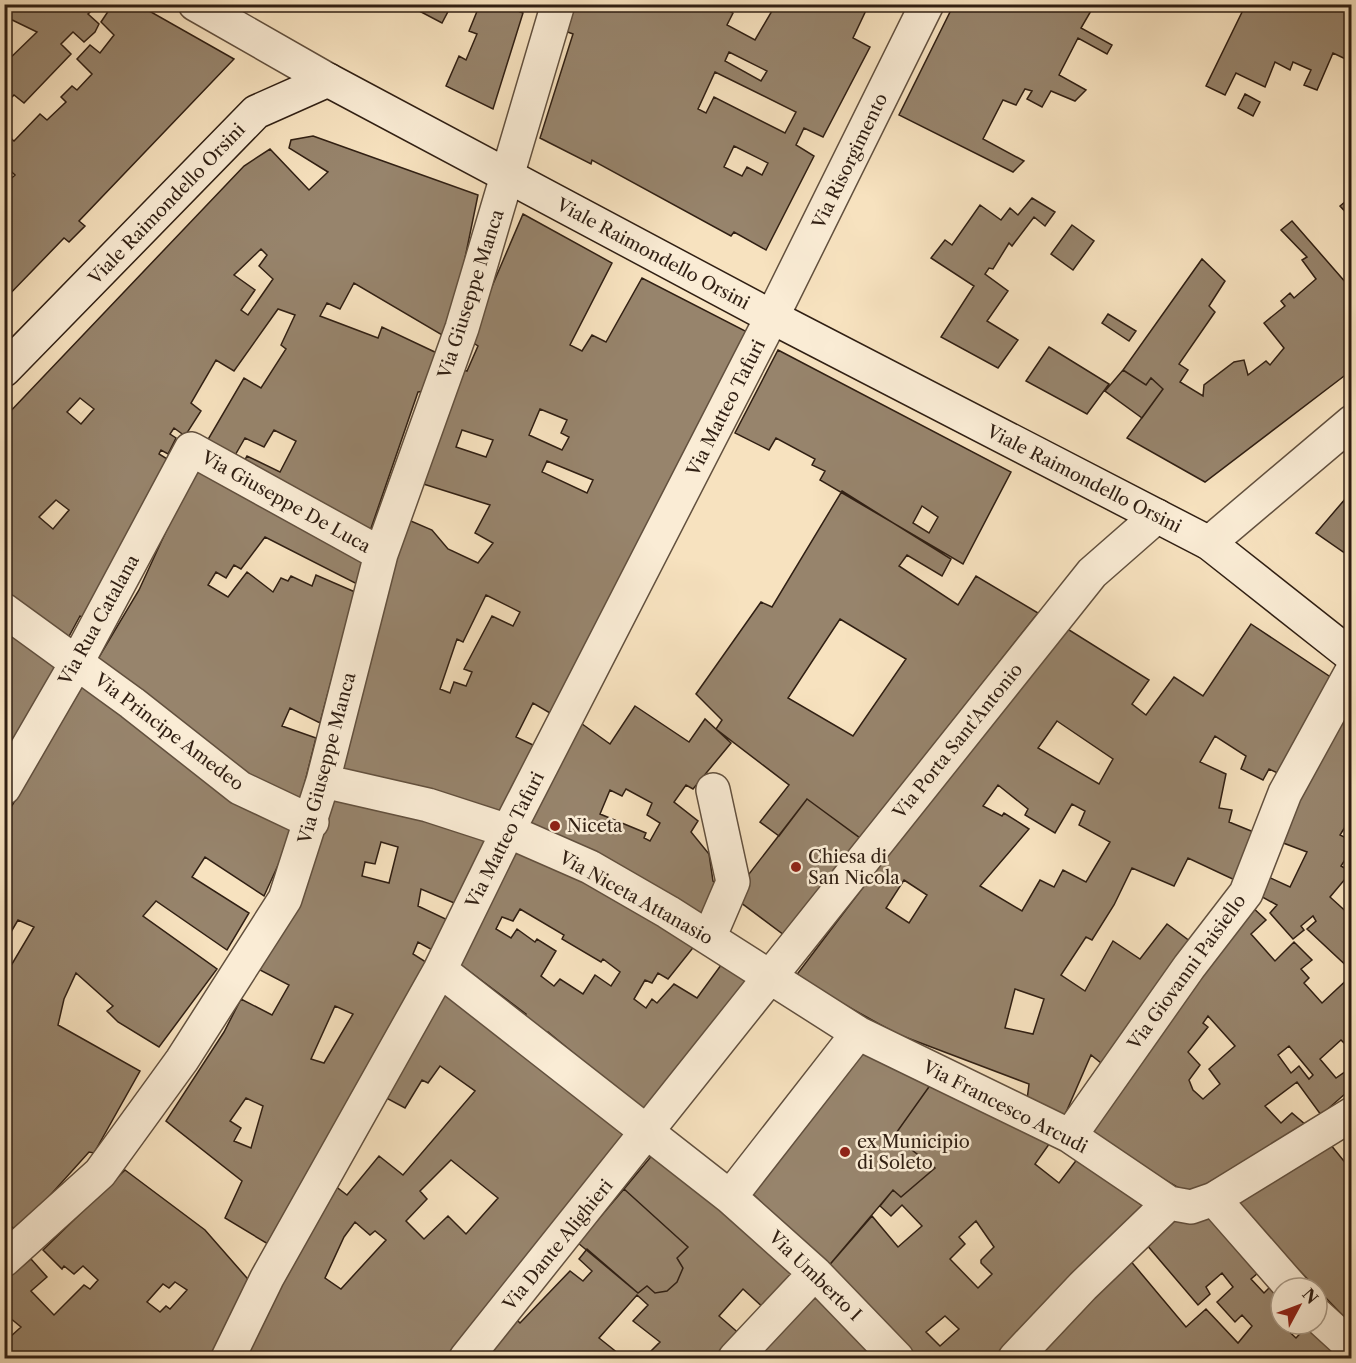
<svg xmlns="http://www.w3.org/2000/svg" width="1356" height="1363" font-family="'Libre Caslon Text',serif">
	<style>
		.building { fill: #97846c; stroke: #301f13; stroke-width: 1.5; fill-rule: evenodd }
		.lines { fill: none; stroke-linecap: round; stroke-linejoin: round }
		.street-casing { stroke: #62503e; stroke-width: 36 }
		.secondary-casing { stroke: #301f13; stroke-width: 36 }
		.street { stroke: #faecd5; stroke-width: 33 }
		.secondary { stroke: #faecd5; stroke-width: 33 }
		.poi-dot { fill: #8f2418; stroke: #faecd5; stroke-width: 2 }
		.labels { text-anchor: middle; dominant-baseline: central; stroke-width: 5; stroke-linejoin: round; paint-order: stroke }
		.street-label { font-size: 18px; fill: #301f13; stroke: #faecd5 }
		.poi-label { font-size: 18px; fill: #301f13; stroke: #faecd5; text-anchor: start }
	</style>
	<rect width="100%" height="100%" fill="#f7e2bf"/>
	<filter id="stains"><feTurbulence type="fractalNoise" baseFrequency=".00333" numOctaves="4"/><feColorMatrix values="0 0 0 0 .2 0 0 0 0 .09 0 0 0 0 .02 0 0 0 .5 -.17"/></filter>
	<radialGradient id="worn" r=".72"><stop offset=".6" stop-color="#630" stop-opacity="0"/><stop offset="1" stop-color="#630" stop-opacity=".3"/></radialGradient>
	<!-- building -->
	<path class="building" d="M4 4H99L88 14 99 24 95 32 84 42 73 32 61 44 71 54 24 103 14 95 4 105V64L37 32 6 17 4 19Z
		M113 4H137L234 59 79 221 85 226 69 242 64 238 4 300V185L15 175 4 165V138L7 135 14 141 40 114 47 120 66 102 61 97 72 86 77 90 92 74 77 59 90 45 100 53 114 35 101 22Z
		M406 4H452L442 23Z
		M480 4H500L523 13 493 109 446 86 459 56 466 60 477 34 469 31Z
		M582 4 586 7V4H725L723 8 733 13 727 25 755 40 776 4H869L853 38 870 47 823 137 804 128 796 145 814 156 766 250 734 232 731 236 592 160 591 164 540 138 573 34 565 31 574 8 579 11ZM729 52 767 71 761 81 725 61ZM715 72 796 112 785 133 714 97 706 113 698 109ZM734 146 768 163 762 175 747 167 742 176 724 167Z
		M954 4H1095L1081 28 1112 45 1107 54 1078 38 1059 75 1086 90 1075 101 1051 91 1042 107 1027 99 1032 91 1025 89 1016 105 1003 100 983 139 1024 161 1013 172 899 115Z
		M1246 4H1352V62L1333 53 1317 90 1304 85 1311 70 1293 62 1290 70 1275 62 1265 87 1236 73 1225 95 1206 86Z
		M1245 94 1260 102 1253 116 1238 108Z
		M313 136 478 195 458 292 442 335 354 283 340 309 327 303 320 316 378 338 382 327 439 354 426 391 418 392 368 537 241 467 247 456 280 472 296 441 274 430 264 447 245 438 230 464 203 448 244 378 261 388 286 349 281 345 295 315 278 309 234 371 216 360 191 403 201 411 185 436 174 428 170 434 176 438 168 454 161 450 159 454 172 462 86 620 80 616 67 640 4 594V418L244 166 270 149 309 190 328 172 289 148 291 140ZM261 249 267 255 259 266 273 279 248 315 241 310 255 290 234 275ZM80 398 94 409 81 424 67 412ZM56 500 69 510 53 529 39 517Z
		M1352 196V219L1340 206Z
		M1032 198 1055 212 1045 226 1034 217 1012 246 1009 243 993 269 989 268 985 274 1008 291 987 321 1018 340 998 368 941 337 974 286 931 258 945 240 952 245 980 205 1001 220 1010 208 1018 215Z
		M523 214 612 263 570 345 582 351 592 335 606 342 642 278 753 335 555 716 533 703 516 737 535 746 511 807 493 816 340 773 404 518 432 530 448 549 478 563 493 543 475 533 490 505 417 482 457 368 467 371 478 346 469 340ZM540 409 567 420 561 433 569 437 562 450 529 435ZM462 430 493 440 486 457 456 447ZM547 461 593 480 587 493 542 472ZM486 595 520 612 513 626 492 616 464 669 472 672 466 686 454 682 450 693 440 689 457 639 463 642Z
		M1292 221 1347 284 1352 281V370L1205 482 1127 438 1163 389 1151 378 1146 385 1123 370 1202 259 1225 281 1209 306 1215 312 1179 364 1188 370 1180 382 1203 396 1204 385 1234 362 1244 360 1248 375 1266 361 1270 365 1284 348 1264 323 1285 306 1281 301 1290 293 1294 298 1316 279 1302 260 1307 257 1281 230Z
		M1072 225 1094 241 1073 270 1051 254Z
		M1108 314 1136 331 1129 341 1102 323Z
		M1049 347 1109 384 1087 414 1026 381Z
		M778 350 1011 472 963 564 820 480 825 471 812 465 815 459 776 438 769 450 735 433ZM922 506 938 517 929 533 913 523Z
		M1123 370 1146 385 1151 378 1163 389 1142 418 1105 391Z
		M197 464 365 555 357 584 265 537 241 569 234 565 226 578 216 572 208 585 228 597 247 572 273 592 281 578 288 581 291 576 312 586 316 575 355 592 320 723 290 708 282 726 316 738 300 802 243 777 96 662 139 590Z
		M842 491 951 559 942 576 907 555 899 566 958 605 976 576 1038 613 860 838 807 799 779 836 760 822 789 785 716 729 722 720 696 694 761 602 772 607ZM840 619 906 659 853 736 788 698Z
		M1352 491V558L1316 533Z
		M4 622 61 663 4 762Z
		M1251 624 1332 678 1282 775 1269 769 1263 780 1241 769 1246 756 1215 736 1200 762 1226 774 1219 808 1232 810 1229 822 1261 835 1239 882 1188 858 1174 886 1132 868 1114 905 1092 940 1086 937 1061 975 1085 991 1113 941 1140 959 1167 924 1195 945 1106 1067 1091 1055 1064 1117 1027 1100 1029 1084 897 1034 795 977 957 763 1066 628 1149 680 1132 704 1146 715 1174 677 1203 696ZM1057 721 1113 759 1099 784 1038 748ZM998 785 1028 809 1025 815 1055 833 1072 804 1085 811 1079 825 1110 842 1086 882 1063 870 1054 887 1040 880 1022 911 980 886 1029 829 1004 813 1002 816 983 806ZM904 880 927 895 909 923 886 908ZM1015 989 1044 999 1033 1034 1005 1028Z
		M86 680 295 828 264 896 205 857 192 877 249 913 227 950 156 901 143 916 217 969 159 1047 118 1022 107 1011 113 1006 76 973 64 999 58 1025 140 1071 94 1153 89 1152 18 1231 4 1222V960L12 964 34 927 18 920 4 944V819Z
		M1352 697V816L1340 835 1352 841V849L1341 866 1351 872 1330 897 1352 917V971L1307 929 1316 921 1313 916 1301 926 1304 930 1293 939 1270 913 1277 905 1255 893 1264 875 1290 887 1307 852 1278 841Z
		M635 706 689 742 705 719 731 743 693 789 686 785 674 802 698 821 691 832 709 854 713 881 725 890 701 920 611 860 525 824 578 721 610 744ZM626 789 652 803 647 815 660 823 650 841 644 838 646 833 600 814 610 790 622 796Z
		M333 792 482 829 487 848 459 905 421 889 418 906 452 922 436 952 418 942 413 954 429 964 273 1247 225 1218 242 1181 166 1121 224 1032 241 999 272 1015 289 985 258 969ZM381 842 398 847 389 883 362 876 365 862 375 864ZM335 1006 353 1014 324 1063 311 1059ZM246 1098 263 1106 251 1148 234 1141 241 1128 230 1121Z
		M807 799 860 838 784 935 732 896Z
		M514 846 598 883 696 944 668 979 658 973 652 983 645 980 634 999 646 1008 652 999 657 1003 674 984 697 998 724 961 753 980 647 1114 548 1032 545 1036 523 1017 526 1014 453 959ZM520 909 564 935 562 939 601 962 603 959 620 972 611 986 595 975 583 994 560 979 554 986 541 976 556 951 537 939 535 942 517 929 511 938 496 929 502 917 513 921Z
		M1249 904 1266 920 1251 934 1275 961 1294 942 1312 960 1301 969 1309 978 1304 983 1322 1003 1352 975V1051L1341 1040 1320 1059 1336 1078 1352 1067V1096L1349 1097 1346 1093 1321 1115 1297 1082 1265 1106 1281 1123 1292 1113 1307 1126 1189 1194 1093 1138 1098 1111ZM1208 1016 1235 1046 1209 1069 1220 1084 1203 1099 1193 1090 1189 1080 1200 1065 1188 1052 1208 1027 1203 1023ZM1289 1046 1313 1075 1309 1079 1299 1066 1291 1073 1278 1055Z
		M441 980 633 1134 454 1358H240L331 1183 347 1195 379 1156 403 1175 475 1091 440 1066 428 1083 422 1080 405 1108 377 1093ZM451 1160 498 1198 466 1234 448 1216 424 1239 406 1221 427 1199 420 1191ZM355 1222 370 1235 375 1231 386 1240 341 1289 325 1278 344 1237Z
		M856 1050 931 1084 894 1136 935 1168 901 1197 893 1190 826 1269 748 1189Z
		M931 1084 1052 1140 1035 1164 1059 1183 1078 1158 1144 1207 996 1358H913L826 1269 872 1216 898 1247 922 1226 902 1205 891 1216 880 1206 893 1190 901 1197 935 1168 894 1136ZM976 1221 994 1247 981 1260V1263L992 1274 978 1288 950 1259 965 1244 959 1237ZM945 1316 959 1329 940 1346 926 1332Z
		M1326 1139 1352 1171V1325L1293 1264 1228 1204Z
		M654 1153 799 1278 767 1311 743 1289 719 1316 742 1336 721 1358H644L660 1342 633 1321 648 1305 637 1295 599 1338 624 1358H485L517 1320 520 1323 570 1271 583 1281 592 1271 579 1259 587 1249 638 1293 647 1286 655 1293 667 1291 677 1282 683 1268 677 1258 688 1247 624 1189Z
		M125 1170 205 1230 254 1286 215 1358H122L113 1352 109 1358H4V1332L10 1337 21 1327 4 1313V1281L31 1259 47 1277 31 1291 54 1315 84 1285 90 1289 98 1280 83 1266 74 1274 64 1266 62 1269 43 1250ZM175 1282 187 1290 170 1309 166 1306 160 1312 147 1302 163 1284 169 1288Z
		M624 1189 688 1247 677 1258 683 1268 677 1282 667 1291 655 1293 647 1286 638 1293 578 1243Z
		M1218 1210 1266 1266 1251 1279 1264 1293 1278 1279 1281 1288V1324L1296 1338 1309 1324 1349 1358H1216L1210 1353 1206 1358H1034L1129 1259 1186 1327 1206 1309 1238 1343 1252 1326 1242 1315 1235 1322 1217 1302 1233 1287 1222 1273 1206 1287 1210 1294 1198 1305 1146 1244 1177 1219Z
		M810 1288 881 1358H745Z"/>
	<g class="lines">
		<defs>
			<path id="street" d="M195 4 328 80
				M1209 543 1352 422
				M4 610 132 703 240 788 312 822
				M323 781 428 805 508 831 590 867 668 912 858 1033 1070 1136 1169 1203 1191 1207 1214 1199 1352 1114
				M4 788 77 662 191 449 381 554
				M709 938 733 882 713 790
				M440 970 730 1197 815 1273 897 1358
				M1070 1136 1189 967 1246 893 1285 793 1352 671
				M730 1197 858 1033
				M1214 1199 1292 1288
				M4 1260 100 1173 182 1060 285 899 323 781 381 554 462 328 558 4
				M1317 1315 1352 1347
				M228 1358 267 1278 440 970 508 831 772 317 927 4
				M466 1358 1092 573 1157 516
				M735 1358 815 1273
				M1015 1358 1083 1286 1169 1203"/>
			<path id="secondary" d="M4 370 256 112 328 80 772 317 1209 543 1352 656"/>
		</defs>
		<!-- street casing -->
		<use href="#street" class="street-casing"/>
		<!-- secondary casing -->
		<use href="#secondary" class="secondary-casing"/>
		<!-- street -->
		<use href="#street" class="street"/>
		<!-- secondary -->
		<use href="#secondary" class="secondary"/>
	</g>
	<!-- markers -->
	<g class="poi-dot">
		<circle cx="555" cy="826" r="6"/>
		<circle cx="796" cy="867" r="6"/>
		<circle cx="845" cy="1152" r="6"/>
	</g>
	<g class="labels">
		<!-- street labels -->
		<g class="street-label">
			<text transform="translate(850 161) rotate(-64)">Via Risorgimento</text>
			<text transform="translate(167 204) rotate(-46)">Viale Raimondello Orsini</text>
			<text transform="translate(653 254) rotate(28)">Viale Raimondello Orsini</text>
			<text transform="translate(471 294) rotate(-72)">Via Giuseppe Manca</text>
			<text transform="translate(726 408) rotate(-63)">Via Matteo Tafuri</text>
			<text transform="translate(1084 479) rotate(27)">Viale Raimondello Orsini</text>
			<text transform="translate(286 502) rotate(29)">Via Giuseppe De Luca</text>
			<text transform="translate(99 620) rotate(-61)">Via Rua Catalana</text>
			<text transform="translate(169 732) rotate(37)">Via Principe Amedeo</text>
			<text transform="translate(958 741) rotate(-51)">Via Porta Sant'Antonio</text>
			<text transform="translate(327 758) rotate(-75)">Via Giuseppe Manca</text>
			<text transform="translate(505 840) rotate(-63)">Via Matteo Tafuri</text>
			<text transform="translate(636 898) rotate(29)">Via Niceta Attanasio</text>
			<text transform="translate(1187 972) rotate(-54)">Via Giovanni Paisiello</text>
			<text transform="translate(1005 1107) rotate(27)">Via Francesco Arcudi</text>
			<text transform="translate(558 1245) rotate(-51)">Via Dante Alighieri</text>
			<text transform="translate(815 1276) rotate(44)">Via Umberto I</text>
		</g>
		<!-- poi labels -->
		<g class="poi-label">
			<text x="567" y="826">Niceta</text>
			<text x="808" y="857">Chiesa di<tspan x="808" dy="21">San Nicola</tspan></text>
			<text x="857" y="1142">ex Municipio<tspan x="857" dy="21">di Soleto</tspan></text>
		</g>
	</g>
	<!-- margin -->
	<rect width="1356" height="1363" fill="none" stroke="#f7e2bf" stroke-width="24"/>
	<rect x="6" y="6" width="1344" height="1351" fill="none" stroke="#301f13" stroke-width="3"/>
	<rect x="12" y="12" width="1332" height="1339" fill="none" stroke="#301f13" stroke-width="1.5"/>
	<!-- north arrow -->
	<g transform="translate(1299 1306) rotate(49)"><circle r="28" fill="#faecd5" stroke="#a99a87" stroke-width="1.5"/>
	<path d="M0-4.5L10 22L0 15L-10 22Z" fill="#8f2418"/>
	<text y="-9" font-size="16" font-weight="bold" text-anchor="middle" fill="#301f13">N</text>
	</g>
	<rect width="100%" height="100%" filter="url(#stains)"/>
	<rect width="100%" height="100%" fill="url(#worn)"/>
</svg>
